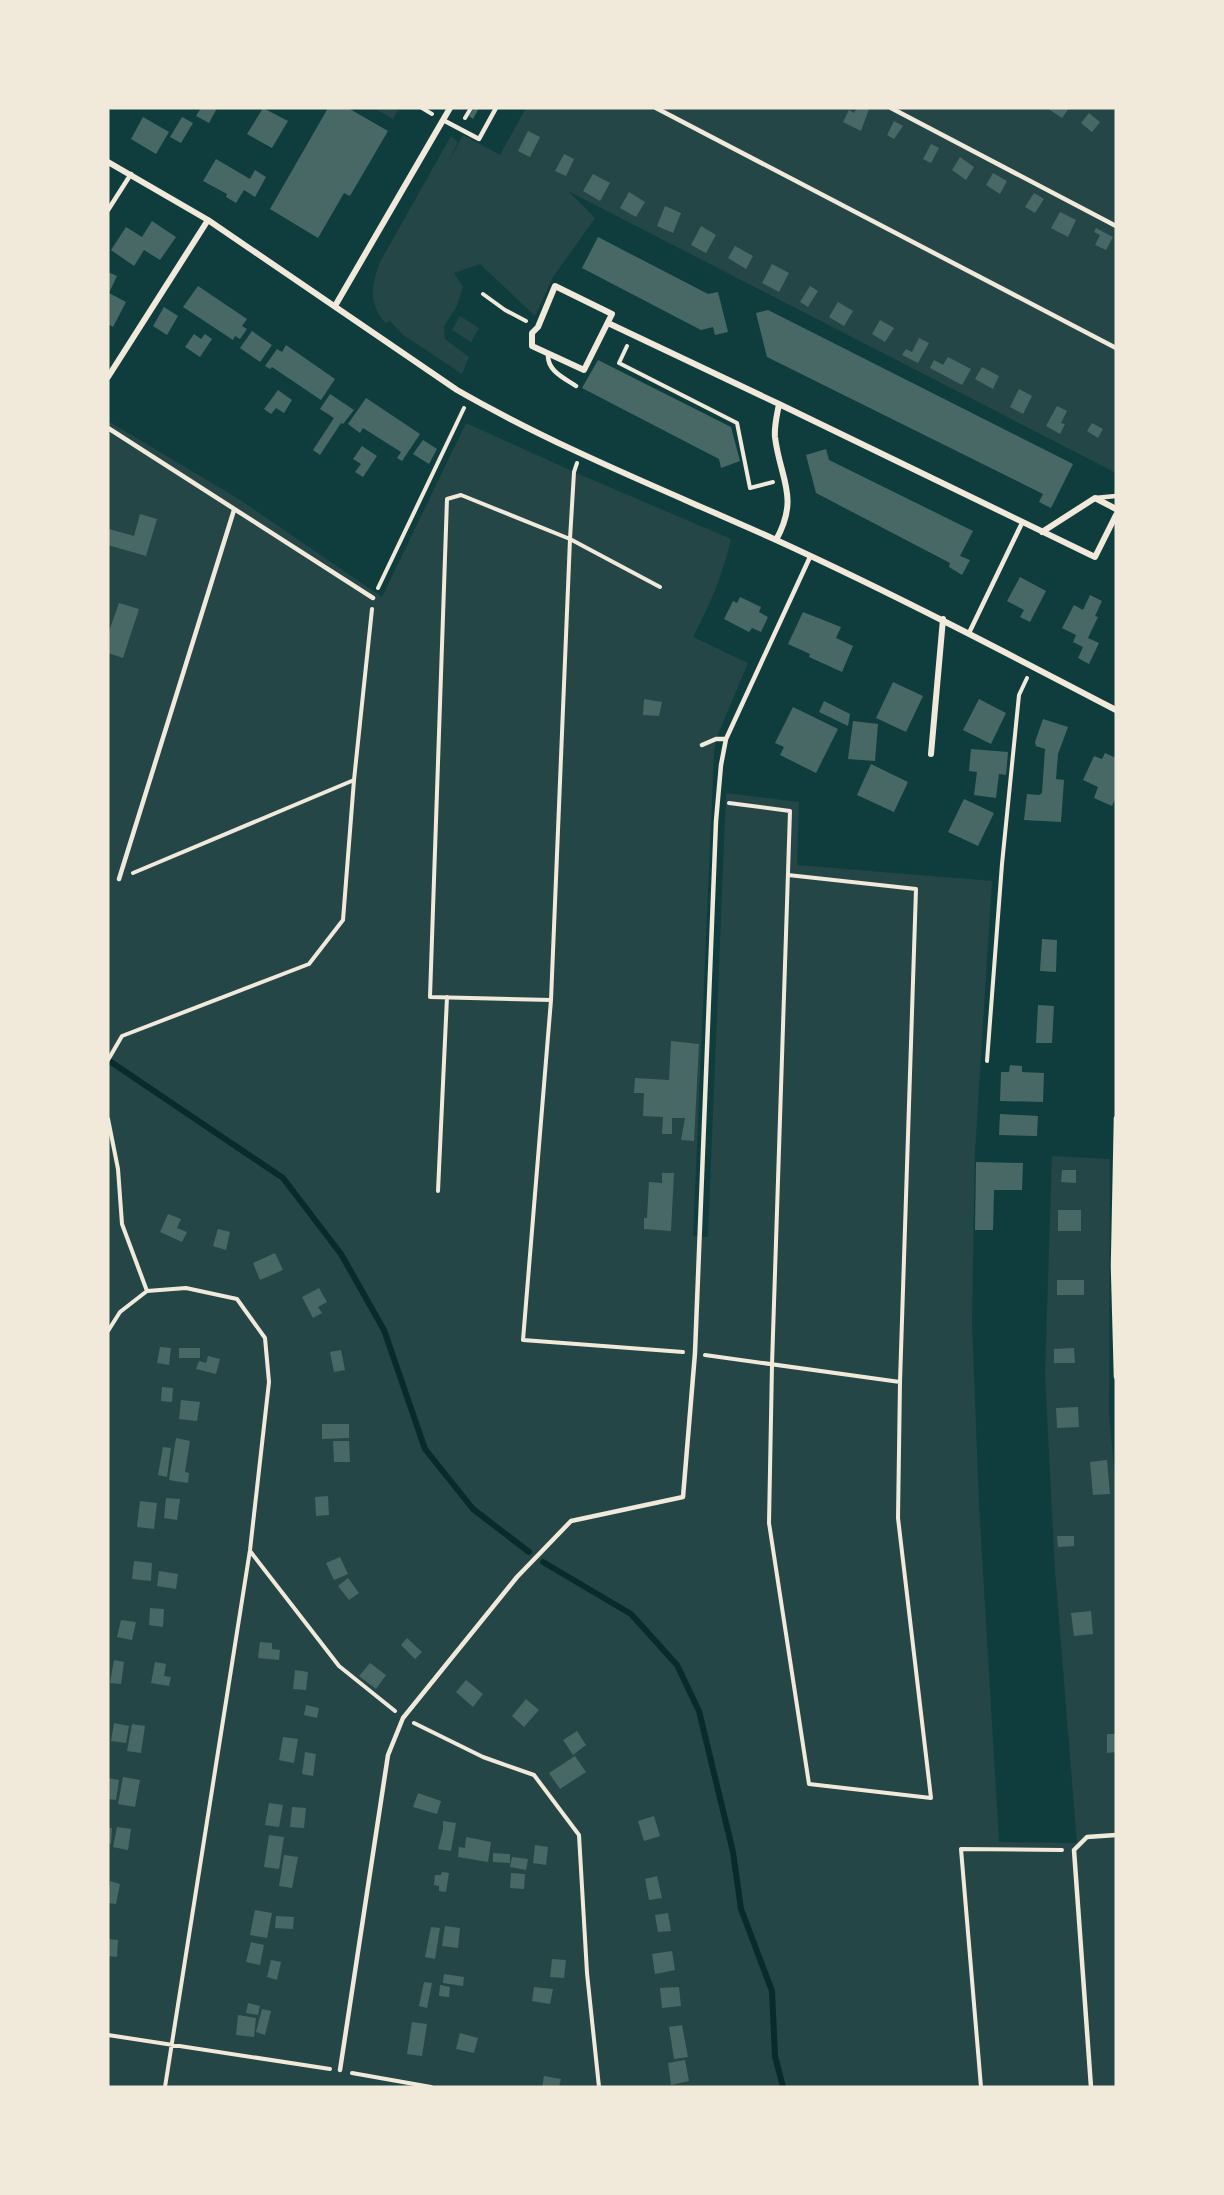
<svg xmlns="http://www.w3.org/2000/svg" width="1224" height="2195" font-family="'IBM Plex Serif',serif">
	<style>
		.green { fill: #244646 }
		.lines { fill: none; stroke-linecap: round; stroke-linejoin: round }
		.stream { stroke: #0a2a2b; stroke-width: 6 }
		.building { fill: #486865 }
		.path { stroke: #f1e9da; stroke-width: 4 }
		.service { stroke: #f1e9da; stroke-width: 4.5 }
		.minor { stroke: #f1e9da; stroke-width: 6 }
	</style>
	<rect width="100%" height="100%" fill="#0f3d3e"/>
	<!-- green -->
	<path class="green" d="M374 108H399L393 119Z
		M526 108H1116V473L568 191 595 218 553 277 535 316 480 264 454 273 463 287 457 306 444 326 445 339 469 357 462 374 403 335 390 321 385 323C368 301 371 287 380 262L451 136 458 142 448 163 463 135 500 155Z
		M460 316 479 328 471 342 452 330Z
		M108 421 237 498 382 597 466 423 574 472 731 539C723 574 710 605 693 637L748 663 716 739 714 753 693 1236 708 1237 726 793 799 802 797 865 992 881 975 1152 972 1321 979 1504 999 1842 1077 1843 1055 1570 1045 1375 1052 1156 1110 1159 1109 1413 1116 1491V2087H108Z"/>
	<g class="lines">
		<!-- stream -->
		<path class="stream" d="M108 1060 283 1178 341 1254 384 1330 425 1449 473 1509 529 1552
			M543 1562 631 1614 677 1665 699 1711 733 1852 741 1909 772 1991 775 2056 783 2087"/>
	</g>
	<!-- building -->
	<path class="building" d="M201 108H217L209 123 196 116Z
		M263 108 288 121 272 148 247 134Z
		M328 108H348L388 131 350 196 344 193 318 238 270 209Z
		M474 108H479L473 119 469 116Z
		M857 108 869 109 861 131 843 122 849 110 854 113Z
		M1047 108H1069L1062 118Z
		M1089 113 1100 122 1092 132 1081 123Z
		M143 117 169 132 156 154 131 139Z
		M182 117 193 123 181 143 170 137Z
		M894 121 903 126 894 139 887 135Z
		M528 131 540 137 530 157 518 151Z
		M931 144 939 148 931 163 923 159Z
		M564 154 574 159 566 176 555 171Z
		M960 157 974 167 966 180 952 170Z
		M216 159 250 179 255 170 266 177 255 197 244 190 236 203 226 197 227 194 203 181Z
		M993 173 1007 181 1000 194 986 185Z
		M593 174 610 183 600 201 583 191Z
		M629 192 645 202 636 217 620 208Z
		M1034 193 1044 199 1035 213 1025 207Z
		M665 206 681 213 673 233 657 226Z
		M1060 212 1076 220 1068 237 1051 228Z
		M152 221 176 237 160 260 144 250 134 266 111 250 126 227 142 237Z
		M701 226 716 235 706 253 691 245Z
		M1096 228 1113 237 1106 250 1095 245 1100 235 1094 232Z
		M598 237 708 294 718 292 728 332 715 335 713 327 701 330 582 268Z
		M735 246 753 256 746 269 728 258Z
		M772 264 789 273 779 292 762 283Z
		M108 272 117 276 109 293 126 302 113 327 108 324Z
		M198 286 247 319 242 326 247 329 240 339 235 336 233 340 183 307Z
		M810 286 818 291 808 307 800 302Z
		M838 302 853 311 844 326 829 317Z
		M164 307 178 316 167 335 153 326Z
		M768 310 1073 464 1051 508 1039 502 1043 494 767 357 756 313Z
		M880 320 894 328 885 342 872 334Z
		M252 331 272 345 260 362 240 348Z
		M194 334 201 339 205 334 212 339 200 357 185 347Z
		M919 338 929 343 918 363 902 355 906 349 912 352Z
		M286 345 335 379 321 400 272 367 270 369 265 366 277 349 282 352Z
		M948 357 971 369 962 385 930 368 934 360 943 365Z
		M598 360 731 427 740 461 721 468 719 459 582 388Z
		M982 367 999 376 993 389 975 379Z
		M1019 389 1032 396 1023 414 1010 407Z
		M278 390 292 400 284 413 276 408 271 414 264 409Z
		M330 394 354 410 343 424 341 423 320 455 313 450 334 418 320 409Z
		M366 398 420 434 402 461 397 458 401 452 363 428 360 433 348 424Z
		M1057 406 1067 411 1061 423 1065 424 1060 434 1046 426Z
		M1092 423 1103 429 1098 438 1087 431Z
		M423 440 437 449 429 464 413 454Z
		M362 446 377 456 363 477 355 472 361 464 353 459Z
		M826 449 829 460 973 531 960 556 970 560 962 575 949 567 950 563 816 493 806 455Z
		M140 514 157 519 146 556 108 545 109 529 134 536Z
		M1020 577 1046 591 1030 622 1020 617 1024 610 1007 601Z
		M1090 595 1102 601 1095 616 1098 617 1088 638 1099 643 1089 664 1078 658 1083 647 1073 642 1076 635 1062 628 1074 605 1083 610Z
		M740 597 761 607 759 612 768 617 761 632 752 628 749 632 724 619 733 601 737 603Z
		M119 603 139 609 123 658 108 653V634Z
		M803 612 841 627 836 638 853 646 842 672 809 657 810 654 788 644Z
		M893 682 923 696 906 732 876 718Z
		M644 699 662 702 659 716 643 715Z
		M979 699 1006 713 991 744 963 730Z
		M824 701 850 714 848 726 819 712Z
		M793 707 838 729 816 773 780 755 784 747 775 743Z
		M1043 719 1068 727 1058 754 1056 779 1064 780 1061 822 1024 820 1027 794 1039 795 1042 793 1045 749 1036 746 1035 742Z
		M853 721 878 724 875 761 848 759Z
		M971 749 1008 752 1006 775 999 774 996 798 974 795 977 772 969 771Z
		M1105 753 1116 758V797L1112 806 1094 798 1098 787 1083 780 1094 756 1102 759Z
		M871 764 908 782 894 812 857 795Z
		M964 799 994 813 978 846 948 832Z
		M1042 939 1057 940 1056 972 1040 971Z
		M1038 1005 1054 1006 1052 1043H1036Z
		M671 1041 699 1044 694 1141 681 1140 685 1118H672V1134H662L663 1117 643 1116 644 1093H634L635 1078 669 1080Z
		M1010 1065 1022 1066V1072L1044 1073 1043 1102 1000 1101 1001 1072H1009Z
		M1000 1114 1038 1116 1037 1136 999 1135Z
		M976 1162 1023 1163 1022 1190H994L993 1230H975Z
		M1062 1170H1076V1183L1061 1182Z
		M662 1173H674L671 1231 644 1229V1218H647L649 1182 662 1183Z
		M1058 1210H1081V1231H1058Z
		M168 1214 181 1219 177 1228 187 1232 182 1242 160 1232Z
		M218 1229 230 1232 226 1250 213 1246Z
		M275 1253 283 1270 260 1280 253 1263Z
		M1057 1280H1084V1295H1057Z
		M319 1288 327 1302 318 1307 322 1313 313 1318 302 1297Z
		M160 1347 171 1348 169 1365 157 1363Z
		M179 1348H200V1358H179Z
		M1074 1348 1075 1363H1054V1349Z
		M341 1350 345 1370 334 1372 330 1352Z
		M208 1356 220 1359 216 1374 196 1369 199 1361 206 1363Z
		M162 1387 173 1388 172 1402 161 1401Z
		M181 1400 200 1402 197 1421 179 1419Z
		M1078 1407 1079 1427 1057 1428 1056 1408Z
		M322 1424H349V1438L322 1439Z
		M176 1438 190 1441 185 1472 189 1473 188 1483 169 1480Z
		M333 1441H349L350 1462H334Z
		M163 1447 171 1448 167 1477 158 1475Z
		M1107 1460 1110 1494 1093 1495 1090 1462Z
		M328 1496 329 1515 316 1516 315 1497Z
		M166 1498 180 1499 177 1520 164 1518Z
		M140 1501 157 1503 154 1529 137 1527Z
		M1057 1536H1074V1546L1058 1547Z
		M340 1557 348 1574 334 1580 326 1563Z
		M134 1561 152 1563 151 1581 132 1579Z
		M159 1571 178 1574 176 1589 157 1586Z
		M348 1578 359 1593 349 1600 338 1586Z
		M150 1608 164 1609 163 1627 149 1625Z
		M1091 1611 1093 1634 1074 1636 1071 1613Z
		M121 1620 136 1622 132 1640 117 1637Z
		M407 1638 422 1652 415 1659 401 1645Z
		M260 1642 272 1643V1649L280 1650 279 1660 258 1658Z
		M114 1660 124 1662 121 1684 110 1683Z
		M155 1662 166 1664 164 1676 171 1677 169 1686 151 1683Z
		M370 1663 386 1675 376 1689 359 1676Z
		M295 1670 308 1672 306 1690 293 1689Z
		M466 1680 483 1694 473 1707 456 1692Z
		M526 1699 539 1710 524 1727 512 1716Z
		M306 1705 319 1708 317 1718 304 1715Z
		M114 1723 129 1726 126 1743 111 1741Z
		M132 1724 145 1726 141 1753 127 1751Z
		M577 1731 586 1745 573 1755 563 1740Z
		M1107 1734H1116V1752L1107 1753Z
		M283 1737 298 1739 294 1763 279 1760Z
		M305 1752 316 1754 313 1776 302 1774Z
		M575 1756 586 1772 560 1789 549 1773Z
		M123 1777 140 1780 135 1807 118 1804Z
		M108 1778 119 1780 116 1800 108 1799Z
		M418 1793 441 1801 437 1814 413 1807Z
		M269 1803 283 1805 279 1827 265 1825Z
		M292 1807 306 1808 304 1828 290 1827Z
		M654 1816 660 1836 644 1841 638 1821Z
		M443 1821 456 1823 451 1851 438 1849 443 1829Z
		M117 1827 131 1829 128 1850 113 1847Z
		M108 1828H112L111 1844 108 1843Z
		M269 1835 284 1837 279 1869 264 1867Z
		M466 1837 491 1842 488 1862 458 1857 459 1847 465 1848Z
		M535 1845 548 1847 546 1865 533 1863Z
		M493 1853 510 1854V1863L493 1862Z
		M284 1855 298 1857 292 1888 279 1886Z
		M512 1857 528 1859 526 1870 510 1867Z
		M442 1872 449 1873 446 1892 439 1891V1886L434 1885 435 1875H441Z
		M511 1873 525 1874 524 1889 510 1888Z
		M657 1876 662 1898 649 1900 645 1879Z
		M110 1881 120 1884 116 1904 108 1903Z
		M255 1910 272 1913 267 1938 250 1935Z
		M668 1913 671 1931 658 1932 655 1915Z
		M276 1916 294 1917 293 1929 275 1928Z
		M445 1926 460 1928 458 1948 442 1946Z
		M431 1927 440 1928 435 1959 425 1957Z
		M108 1939 118 1940 117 1957 108 1956Z
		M251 1942 264 1945 260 1965 246 1962Z
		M672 1951 675 1970 655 1974 652 1954Z
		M552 1959 566 1960 564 1978 550 1977Z
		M271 1960 281 1962 277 1980 267 1977Z
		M444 1974 464 1977 463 1986 443 1983Z
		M424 1982 432 1983 427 2008 419 2006Z
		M440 1985 450 1987 449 1997 439 1996Z
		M534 1987 553 1989 550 2004 532 2001Z
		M679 1987 681 2006 662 2008 660 1988Z
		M248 2003 260 2006 258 2015 246 2013Z
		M262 2009 271 2011 265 2035 256 2032Z
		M238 2015 256 2018 254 2037 236 2035Z
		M412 2022 427 2024 422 2056 407 2054Z
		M682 2025 688 2057 674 2059 669 2027Z
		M460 2033 478 2038 474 2053 456 2049Z
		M685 2060 689 2081 671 2085 668 2063Z
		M544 2076 561 2079 559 2087H542Z"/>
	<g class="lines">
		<!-- path -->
		<path class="path" d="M422 108 432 114
			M465 118 471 108
			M483 294 505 310 526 321
			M627 346 619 363 737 423 750 488 773 482
			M577 463 574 472 570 539 551 1000 523 1340 683 1352
			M378 588 464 408
			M729 803 790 811 772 1365 769 1523 809 1784 931 1798 898 1518 900 1382 916 889 788 875
			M133 873 354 780
			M551 1000 430 997 447 499 461 495 570 539 660 587
			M108 1060 122 1036 309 964 343 920 354 780 372 609
			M987 1061 1002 864 1019 695 1027 678
			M108 1119 118 1169 122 1224 147 1291
			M438 1191 447 997
			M108 1331 120 1312 147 1291 186 1288 237 1299 265 1338 269 1382 250 1550 165 2087
			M705 1355 900 1382
			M250 1551 339 1666 395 1711
			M414 1723 483 1757 534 1775 579 1835 587 1973 599 2087
			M108 2035 330 2069
			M352 2073 431 2087
			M981 2087 961 1849 1062 1850"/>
		<!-- service -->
		<path class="service" d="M656 108 1116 348
			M891 108 1116 226
			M443 120 479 139 496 108
			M108 210 131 174
			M548 354C547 371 564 378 576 386
			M108 428 373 598
			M1095 498 1116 496
			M969 633 1022 523
			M702 745 716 739H726
			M119 879 234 510
			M1116 1118 1113 1266 1116 1377
			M340 2070 388 1755 403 1718 517 1577 571 1521 683 1497 695 1353 716 821 721 765 726 739 810 557
			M1091 2087 1074 1850 1087 1837 1116 1835"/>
		<!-- minor -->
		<path class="minor" d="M108 162 208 220 457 390C558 448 667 491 774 539 890 592 1003 651 1116 710
			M555 286 612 314 584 370 532 346V333L538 327Z
			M335 306 450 108
			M608 323 779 404C777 415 774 426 775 437 780 479 800 497 776 540
			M108 377 208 220
			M779 404 1095 557 1116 515
			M1042 532 1095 498 1116 509
			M931 754 943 619"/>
	</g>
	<!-- border -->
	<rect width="1224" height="2195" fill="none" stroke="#f1e9da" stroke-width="219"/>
</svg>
